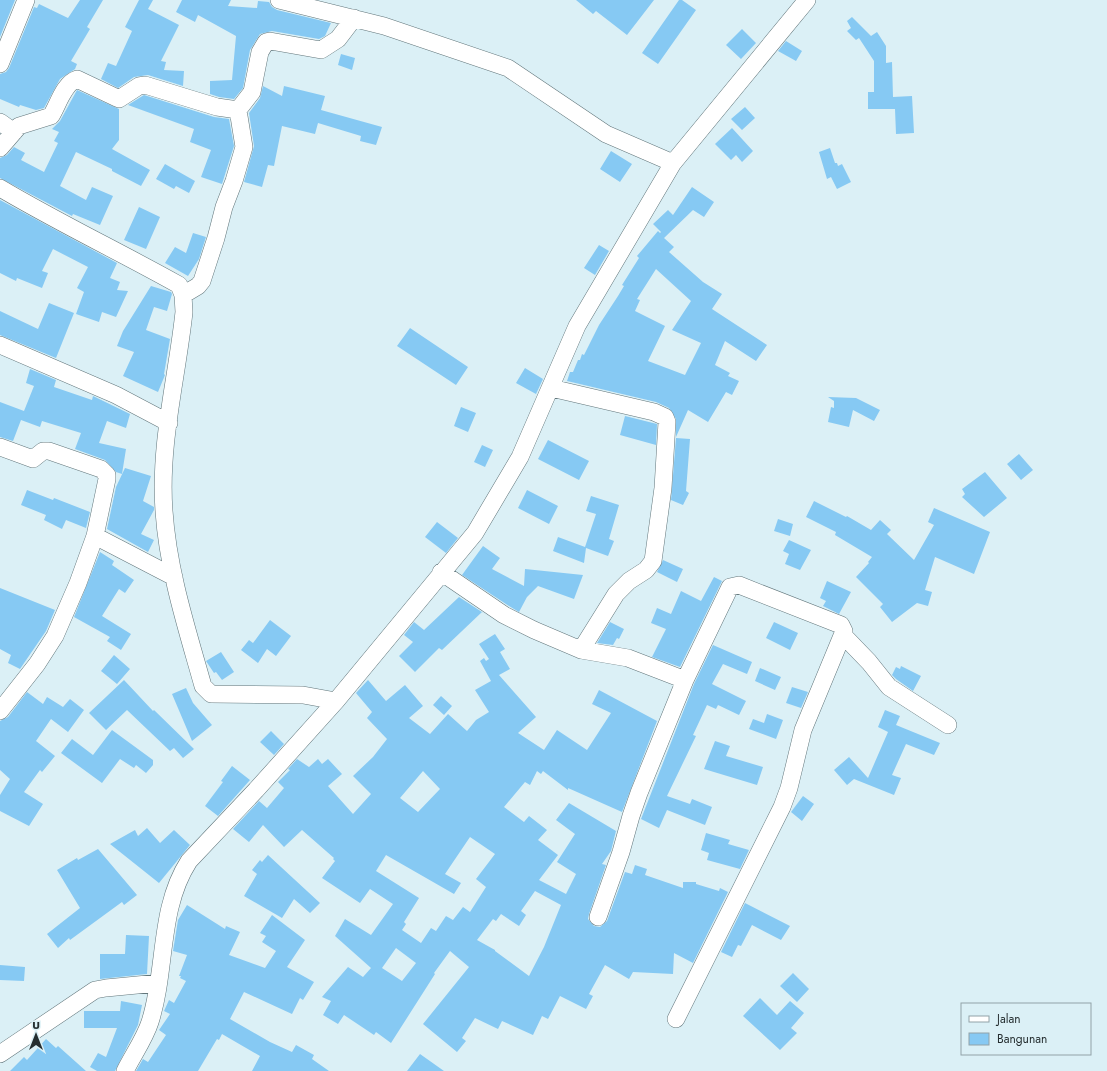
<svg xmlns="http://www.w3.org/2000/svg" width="1107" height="1071" font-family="Jost,sans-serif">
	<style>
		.building { fill: #86c9f3; fill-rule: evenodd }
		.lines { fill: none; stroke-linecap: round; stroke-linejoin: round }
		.minor-casing { stroke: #62767b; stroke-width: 18 }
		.minor { stroke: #fff; stroke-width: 17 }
	</style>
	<rect width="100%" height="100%" fill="#dbf0f6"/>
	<!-- building -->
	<path class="building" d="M0 0H15L0 37Z
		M80 0H103L87 27 90 29 71 61 77 64 75 69 60 79 44 108 36 110 20 105 19 107 0 99V74L6 72 9 68 34 7 37 8 39 4 68 18Z
		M139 0H153L148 9 179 25 161 61 166 62 164 70 184 71 183 86 148 75 134 77 118 88 101 79 108 63 116 66 132 31 125 27Z
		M182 0H231L228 6 257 8 258 1 269 2 272 7 277 10 331 23 325 36 319 39 272 31 260 34 250 50 243 88 234 99 219 97 210 94V81L232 80 236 36 198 15 195 22 176 12Z
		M576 0H654L627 35 596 11 593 14Z
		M679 0H682L696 10 658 64 642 53Z
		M852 17 871 36 877 32 886 46V63L892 62 893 97 912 96 914 133 896 134 895 109H868V92H874V61L859 38 856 40 847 31 851 28 847 21Z
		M742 29 756 43 741 59 726 45Z
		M786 41 802 51 796 61 778 51Z
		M341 54 355 58 352 70 338 65Z
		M263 86 282 96 284 86 325 96 321 110 382 127 376 145 360 141 361 136 318 123 315 134 282 126 274 166 268 165 262 187 244 182 254 146 249 113 260 98Z
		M77 90 119 109V140L112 149 150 170 141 186 112 171V169L76 152 60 186 86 200 92 187 113 196 100 225 73 214 72 216 0 178V158L7 155 14 147 25 153 21 160 44 172 58 143 54 141 59 132 52 129 60 121Z
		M144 95 214 117 229 119 234 146 222 184 201 177 211 150 190 142 194 129 128 105Z
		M745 107 755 118 742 130 731 119Z
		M732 128 753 151 742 162 736 155 731 160 715 144Z
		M830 148 835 163H837L838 166 842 164 851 182 837 189 831 177 827 179 819 152Z
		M611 151 632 164 620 182 600 169Z
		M165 164 195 181 189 193 176 186 174 189 156 179Z
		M692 187 714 202 704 217 693 210 664 238 674 247 669 252 703 282 722 294 712 309 767 345 756 361 725 341 715 365 730 373 728 376 739 381 732 395 726 392 708 422 688 410 676 437V419L669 408 656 402 567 381 570 372H573L578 360H580L582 354 584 355 599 325 618 296 624 286 622 285 639 258 637 256 658 231 660 233 661 232 653 224 668 210 673 215ZM656 269 691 301 672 330 701 343 685 375 648 361 665 326 635 311 640 300 637 299Z
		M0 200 117 263 110 278 120 282 117 290 128 291 116 317 102 312 99 322 76 314 84 292 77 288 88 267 53 249 42 271 48 273 42 288 17 278 16 281 0 273Z
		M139 207 160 217 146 249 124 240Z
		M193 233 206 237 199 259 188 276 165 263 175 247 186 253Z
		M599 245 609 251 595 275 584 268Z
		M151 286 171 292 172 294 167 311 154 307 146 330 170 339 164 374 165 375 158 392 123 376 134 352 117 346 123 331Z
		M49 303 74 313 56 358 0 335V311L38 329Z
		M410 328 468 367 456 385 397 346Z
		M525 368 543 379 536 394 516 383Z
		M30 369 56 380 54 387 92 400 93 396 130 414 126 428 107 421 99 443 126 449 122 474 116 472 105 460 75 449 81 433 42 421 40 427 21 420 13 441 0 437V402L24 411 34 386 26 383Z
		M828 397 856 398 880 410 874 421 853 410 849 427 828 422 831 407 834 408V401Z
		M461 407 476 413 468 432 454 426Z
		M625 416 657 424 656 445 620 435Z
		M676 438 690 439 686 491 689 493 683 505 671 500Z
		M548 440 589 461 579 480 538 459Z
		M482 445 493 450 485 467 474 462Z
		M1019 454 1033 470 1021 480 1007 464Z
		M125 468 151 476 143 501 154 507V510L141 534 154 540 148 552 107 529 116 487Z
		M985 472 1007 498 984 517 962 497 965 494 962 489Z
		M27 490 53 500 54 498 90 512 86 528 66 520 62 529 44 520 46 515 21 505Z
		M527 490 558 506 549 524 518 508Z
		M591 496 619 505 609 539 614 541 608 556 586 548 584 563 553 551 558 537 585 547 596 514 586 511Z
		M814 501 846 517 847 516 871 530 880 520 891 530 887 534 914 560 934 525 928 522 934 508 990 532 974 574 935 557 925 590 932 592 928 606 917 603 892 622 880 607 883 604 856 577 869 563 868 562 872 557 835 535 836 532 806 517Z
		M778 519 793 524 790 536 774 531Z
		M437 522 458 538 446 553 425 537Z
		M789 540 811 550 800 570 785 564 789 554 783 551Z
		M483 546 500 558 492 569 524 586 525 569 583 575 574 599 538 586 527 597 519 612 509 606 462 575Z
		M100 552 114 561 112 565 134 580 125 593 119 589 102 616 131 634 121 650 107 641 110 637 74 617Z
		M663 560 683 569 677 582 657 572Z
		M714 577 722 581 680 667 652 657 666 629 651 623 657 608 671 614 681 591 701 601Z
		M827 581 851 592 839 614 823 606 826 601 820 598Z
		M0 588 55 610 46 631 20 669 8 663 11 655 0 649Z
		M459 597 488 616 482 612 442 650 439 648 415 672 399 656 413 642 404 635 414 622 424 630Z
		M270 620 291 636 276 656 267 649 258 663 241 650 249 640 253 643Z
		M610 622 624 629 619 639 617 638 613 645 597 643Z
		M774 622 798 633 790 650 766 638Z
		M495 634 505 649 500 652 510 669 499 675 536 717 518 733 544 750 557 730 587 750 611 713 592 704 599 690 657 721 622 812 568 788V790L543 771 541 774 537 771 530 785 525 782 504 807 524 822 529 816 547 830 538 840 558 855 539 880 566 894 576 874 557 862 575 834 556 820 569 803 616 831 611 851 602 864 606 865 589 914 588 919 594 926 600 927 607 921 625 872 632 874 635 865 647 869 645 875 683 888V882H696V884L719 891 720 888 728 892 693 963 674 953 673 974 633 972 629 979 605 965 589 994 593 996 586 1009 560 996 548 1019 542 1016 533 1035 502 1021 498 1029 475 1018 462 1038 466 1041 457 1052 423 1024 469 967 450 951 434 973 435 974 391 1043 376 1032 374 1035 344 1015 338 1024 323 1015 331 1001 322 997 348 967 363 977 371 968 335 936 345 919 371 935 393 904 370 889 360 903 322 878 335 861 333 859 334 858 302 830 284 847 263 825 249 842 233 829 259 801 267 808 284 788 278 782 290 770 288 769 297 759 309 767 318 759 322 764 328 759 342 774 328 786 353 814 371 794 353 776 373 757 387 739 367 718 372 712 356 693 368 680 386 701 405 685 423 706 409 718 430 734 448 714 467 731 476 720 489 712 475 690 491 681 480 661 484 658 486 661 489 659 479 644ZM423 771 440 789 418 812 400 798ZM470 837 495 854 476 879 486 887 470 912 463 907 453 920 446 916 436 931 431 928 421 943 402 930 406 924 404 922 419 898 376 871 386 855 454 894 461 883 445 874ZM535 891 561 905 544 947 529 976 495 951V950L477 940 493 919 496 921 501 914 519 926 526 915 521 911ZM396 948 416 963 402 981 382 968Z
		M713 645 752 662 747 674 723 664 712 684 746 701 739 715 718 705 716 709 707 705 693 735 696 736 667 796 690 804 692 799 712 807 705 825 667 810 659 828 641 819 694 684Z
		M221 652 234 672 222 680 216 672 214 673 206 661Z
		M114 655 130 669 117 684 101 671Z
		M901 666 921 676 913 691 896 679 892 675 896 667 900 669Z
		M760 668 781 677 775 690 755 681Z
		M124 680 153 711 154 710 194 749 183 758 174 748 170 751 127 710 106 730 89 713Z
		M792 687 808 692 801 708 786 703Z
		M186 688 193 703 212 725 192 741 172 694Z
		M27 692 43 704 47 697 63 707 70 699 84 710 68 732 51 719 36 741 55 756 42 772 40 770 24 792 43 804 29 826 0 811V795L10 779 0 770V721L8 717Z
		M441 696 452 706 444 715 433 705Z
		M885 710 900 716 896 725 940 743 934 755 906 744 892 775 901 778 894 795 854 779 847 785 834 770 849 757 868 778 888 732 878 727Z
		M767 714 783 720 776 739 749 729 753 719 764 723Z
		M112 730 153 760V765L146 773 136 765 134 768 120 759 102 783 61 753 72 739 93 755Z
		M271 731 284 744 274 755 260 742Z
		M715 741 730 746 726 756 763 767 757 785 704 769Z
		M232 766 250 780 218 816 205 806 223 782 221 781Z
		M803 796 814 804 802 821 791 812Z
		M147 828 160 843 174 830 190 845 159 883 110 844 135 830 138 836Z
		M706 833 730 840 728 844 749 850 740 869 707 860 709 853 701 850Z
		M98 849 137 895 124 905 122 902 70 940 69 938 58 948 47 934 80 908 57 870 77 858 78 860Z
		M268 855 320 903 310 913 294 899 282 918 244 896 257 874 252 870 260 860 262 862Z
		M745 903 790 926 781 940 752 925 741 946 738 945 732 957 721 952Z
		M187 905 225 929 226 926 240 932 229 955 265 968 276 951 262 942 266 936 260 933 272 915 305 940 287 967 314 982 303 1000 300 998 292 1014 244 992 230 1019 270 1042 292 1052 296 1045 314 1055 312 1059 329 1071H252L260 1056 222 1034 219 1040 217 1039 198 1071H136L143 1059 148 1062 166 1035 159 1030 170 1014 164 1011 169 1000 174 1003 186 981 180 978 181 976H179L187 955 173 951 178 920Z
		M126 935 149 936 147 974 100 979V954H125Z
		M0 965 25 967 24 981 0 980Z
		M793 973 809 989 797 1002 780 986Z
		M760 998 777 1015 790 1001 804 1013 791 1028 797 1033 780 1050 743 1016Z
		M121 1001 142 1005 138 1025 115 1071H97L90 1067 98 1053 106 1057 117 1028H84V1011H120Z
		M46 1039 56 1048 58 1046 86 1071H10L24 1057 27 1060Z
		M420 1054 444 1071H407Z"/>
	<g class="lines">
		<defs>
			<path id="minor" d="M279 0 384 26 508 68 606 134 673 163
				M0 64 26 0
				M0 122 14 132
				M0 148 19 126 51 116C58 105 64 83 77 79L117 98 119 99 139 86 145 85 217 107 238 110 252 92 260 52 266 42 270 41 321 50 338 39 354 18
				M0 188C59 223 120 252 179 285L183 295 184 312C177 378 159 444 164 511 168 571 187 629 203 686L211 694 303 695 336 701
				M183 295 198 286 202 281 216 238 224 207 234 181 244 147 238 110
				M0 345 116 395 169 423
				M551 388 654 412 665 417 667 422 663 488 653 561 646 570 629 581 616 594 581 650
				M0 447 33 459 43 451H49L101 469 107 475V479L95 536 78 583 55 636 37 664 0 711
				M95 536 174 577
				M441 572 504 615 534 630 581 650 628 658 685 680
				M843 635 869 662 889 687 948 725
				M598 917 621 852 631 816 639 793 685 680 730 587 739 585 841 625 844 631 803 730 789 788 782 807 676 1019
				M0 1054 95 990 106 988 158 983
				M125 1071C133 1055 145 1038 150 1022 167 969 158 909 189 861L256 790 336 701 475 533 520 457 577 326 673 163 807 0"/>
		</defs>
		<!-- minor casing -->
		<use href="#minor" class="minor-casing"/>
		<!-- minor -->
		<use href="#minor" class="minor"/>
	</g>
	<!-- legend -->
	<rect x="961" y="1003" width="130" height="52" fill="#dbf0f6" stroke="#92a2a7"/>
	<rect x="969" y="1016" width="20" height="6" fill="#ffffff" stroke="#92a2a7"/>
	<text x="997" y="1023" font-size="12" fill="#252e30">Jalan</text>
	<rect x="969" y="1033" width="20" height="12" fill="#86c9f3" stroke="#92a2a7"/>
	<text x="997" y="1043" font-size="12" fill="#252e30">Bangunan</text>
	<!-- north arrow -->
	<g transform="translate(36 1035)" stroke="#dbf0f6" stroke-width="3" paint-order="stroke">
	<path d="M0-3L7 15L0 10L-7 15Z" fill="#252e30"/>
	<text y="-6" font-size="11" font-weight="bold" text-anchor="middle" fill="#252e30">U</text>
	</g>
</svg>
